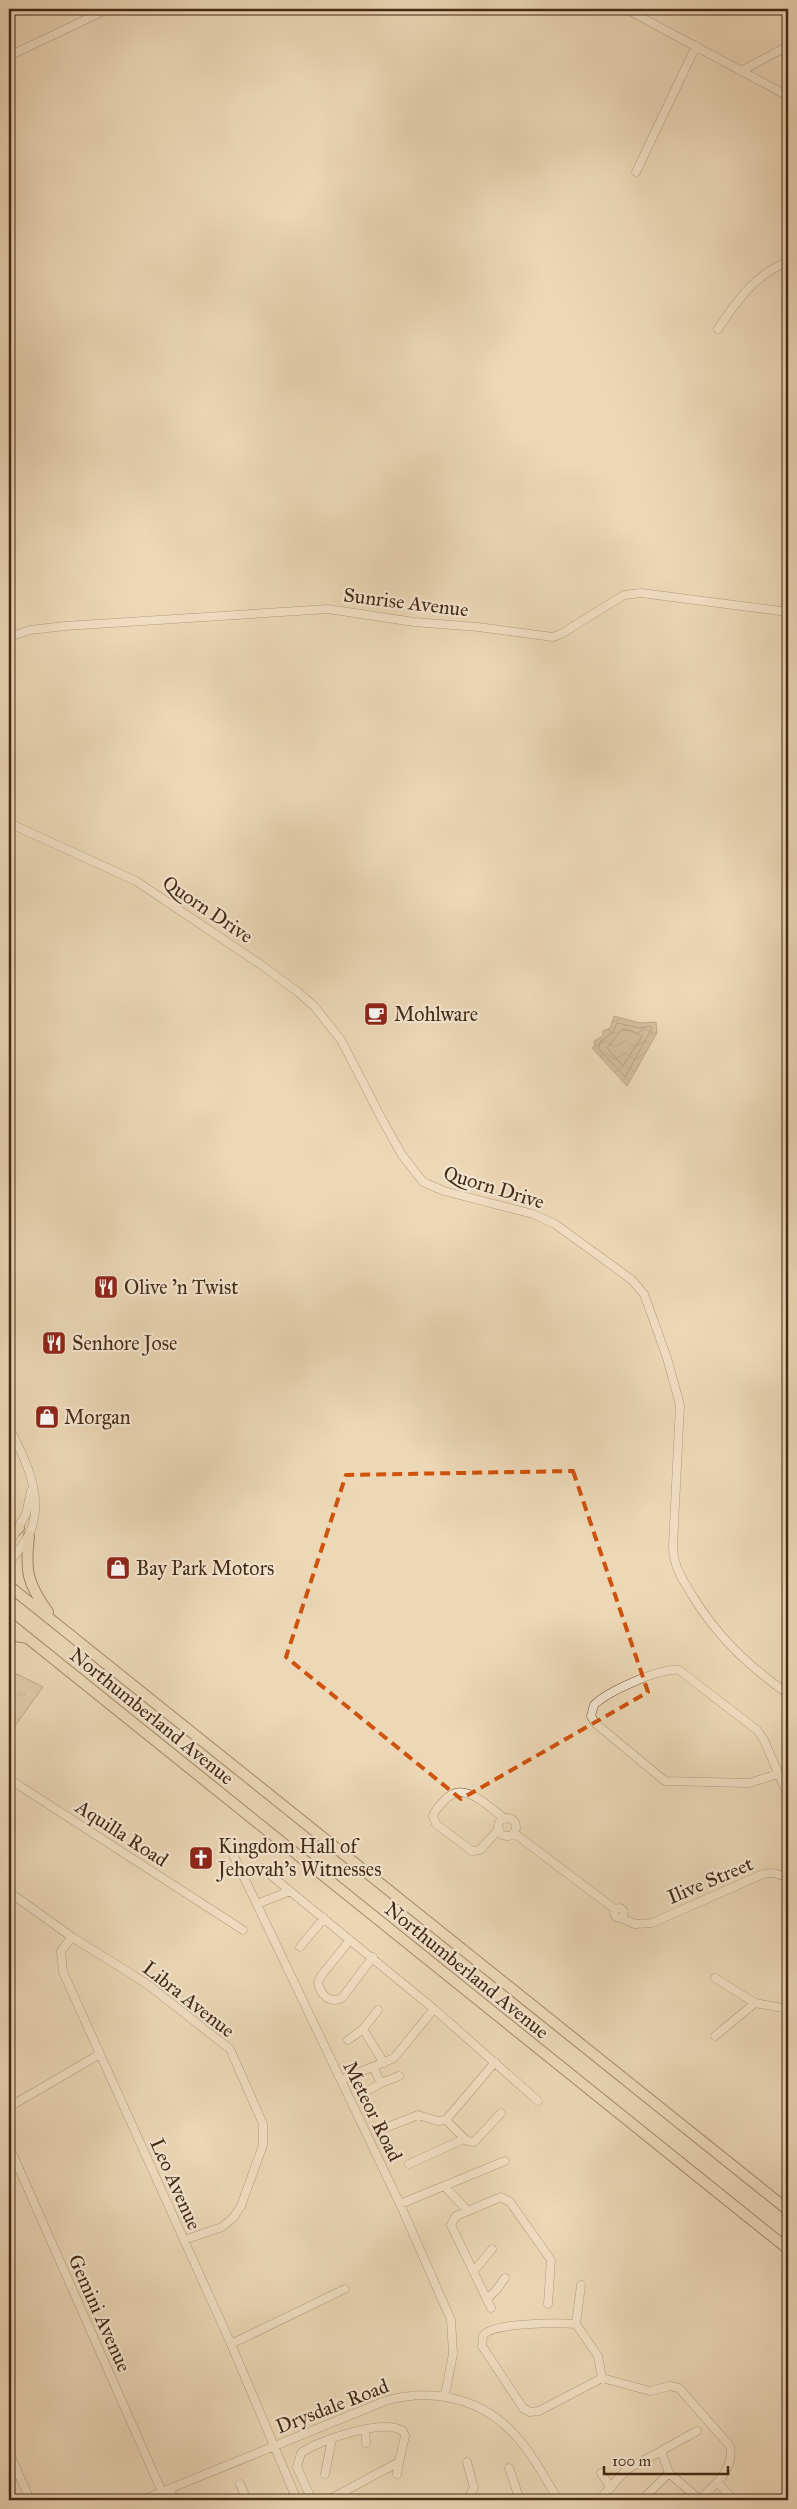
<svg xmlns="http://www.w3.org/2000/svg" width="797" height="2509" font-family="'IM FELL Great Primer',serif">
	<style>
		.park { fill: url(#park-tufts); stroke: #8a7157 }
		.water { fill: url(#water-waves); stroke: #876e54 }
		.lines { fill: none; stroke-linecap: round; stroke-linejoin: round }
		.shore { stroke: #7c624a; stroke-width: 1 }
		.minor-casing { stroke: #6e543c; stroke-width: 9 }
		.major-casing { stroke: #442914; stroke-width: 12 }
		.minor { stroke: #f3e5d0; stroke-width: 8 }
		.major { stroke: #ecd7b6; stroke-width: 10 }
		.marked { fill: none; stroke: #cf520d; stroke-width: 4; stroke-dasharray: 10 6; stroke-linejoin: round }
		.labels { text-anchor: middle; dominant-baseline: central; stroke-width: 4.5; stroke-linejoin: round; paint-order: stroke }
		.street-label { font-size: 20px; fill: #442914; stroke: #f3e5d0 }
		.poi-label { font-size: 20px; fill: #442914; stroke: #f3e5d0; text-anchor: start }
	</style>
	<defs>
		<pattern id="park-tufts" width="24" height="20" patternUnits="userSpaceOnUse" patternTransform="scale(1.25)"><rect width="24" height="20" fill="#cfb99a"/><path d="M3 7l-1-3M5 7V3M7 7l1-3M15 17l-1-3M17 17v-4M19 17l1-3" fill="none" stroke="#aa967c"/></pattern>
		<pattern id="water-waves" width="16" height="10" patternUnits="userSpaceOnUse" patternTransform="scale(1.25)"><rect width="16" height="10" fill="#b39c7f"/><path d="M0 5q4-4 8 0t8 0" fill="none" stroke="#937f67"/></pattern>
	</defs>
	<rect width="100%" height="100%" fill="#ecd7b6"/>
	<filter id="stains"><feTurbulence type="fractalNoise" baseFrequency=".004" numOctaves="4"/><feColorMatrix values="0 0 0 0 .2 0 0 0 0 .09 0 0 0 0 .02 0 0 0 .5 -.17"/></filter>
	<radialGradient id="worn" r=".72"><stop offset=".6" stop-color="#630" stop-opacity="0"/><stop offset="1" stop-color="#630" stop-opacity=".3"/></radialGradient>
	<!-- park -->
	<path class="park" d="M17 1674 43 1687 9 1734V1685Z"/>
	<!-- water -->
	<path class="water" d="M614 1016 640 1023 656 1022 657 1033 627 1086 592 1048 595 1045 594 1041 603 1036V1031L610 1028Z"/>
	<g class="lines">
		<!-- shore -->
		<path class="shore" d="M617 1023 640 1028 650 1026 652 1028 625 1077 599 1049 600 1042 614 1031Z
			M622 1030 632 1031 642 1036 623 1066 607 1048Z"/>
		<defs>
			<path id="minor" d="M626 9 788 96
				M9 56 108 9
				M741 71 788 46
				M636 172 696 46
				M718 329C736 302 756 273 788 262
				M9 637 30 630 65 626 328 609 414 622 478 627 553 637 561 634 624 595 641 593 788 612
				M9 823 136 881 260 964 298 992 314 1006 341 1040 384 1123 402 1155 423 1182 444 1191 533 1214 555 1224 632 1280 644 1294 648 1305 667 1358 680 1405 673 1546C673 1565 682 1579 692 1595 718 1638 748 1665 788 1694
				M9 1427C25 1458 46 1500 29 1534 24 1545 15 1554 9 1563
				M9 1544 26 1514 31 1491
				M778 1774 749 1783 665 1781 595 1723 591 1716 594 1705C608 1691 660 1668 679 1670L757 1730 764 1740 788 1796
				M9 1779 243 1930
				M498 1827a9 9 0 1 1 18 0a9 9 0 1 1-18 0Z
				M499 1829 480 1850 472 1851 436 1824 433 1816C435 1811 438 1807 442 1803 462 1777 486 1805 505 1819
				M514 1833 616 1910
				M230 1848 400 2204 451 2320 453 2354 445 2395
				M262 1868 290 1891
				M9 1892 72 1937 147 1984 230 2049 263 2124V2145L241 2206 233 2218 222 2227 184 2240
				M257 1904 290 1891 434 2009 394 2058 341 2080
				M614 1913a5 5 0 1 1 10 0a5 5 0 1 1-10 0Z
				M621 1918 635 1924 652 1923 763 1874 773 1873 788 1877
				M72 1937 61 1951 63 1972 231 2344 297 2500
				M350 1940 321 1976 318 1982C320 1995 330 2004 342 1998L373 1957
				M300 1947 324 1918
				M715 1978 755 2003 788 2009
				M434 2009 538 2101
				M378 2010 363 2029 384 2063
				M715 2036 755 2003
				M348 2040 363 2029
				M373 2067 381 2083 399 2076
				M371 2089 381 2083
				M9 2107 100 2054
				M446 2120 467 2141 474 2142 501 2113
				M385 2128 418 2115 438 2121 446 2120 495 2062
				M9 2146 162 2492
				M409 2164 464 2139
				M444 2186 467 2210
				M400 2204 505 2161
				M474 2271 492 2249
				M488 2298 497 2289 505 2278
				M491 2308 451 2225 456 2216 501 2197 510 2202 551 2260 548 2304
				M576 2324C560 2323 490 2322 483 2336L482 2346 523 2408 530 2412 539 2411 602 2378 650 2391 670 2386 679 2388 730 2446C735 2470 714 2485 699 2500
				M576 2324 598 2356 602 2378
				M576 2324 581 2285
				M231 2344 345 2289
				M365 2430 366 2443
				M9 2452 30 2500
				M467 2462 474 2488 467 2500
				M509 2468 520 2500
				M601 2473 611 2488
				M669 2473 661 2451 697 2431
				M325 2474 332 2439
				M397 2474 399 2462
				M717 2482 734 2500
				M240 2484 247 2500
				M169 2490 176 2500
				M142 2500 385 2401C431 2388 480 2397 514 2434 532 2453 545 2478 558 2500
				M312 2500 297 2467 301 2453C319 2440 384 2418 403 2431L405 2436 399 2462 328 2500
				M599 2500 626 2470 661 2451
				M642 2500 669 2473 700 2500"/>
			<path id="major" d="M9 1536 19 1528
				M29 1536C25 1571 27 1583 48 1612
				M9 1586 788 2210
				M9 1623 788 2249
				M9 1635 28 1638"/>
		</defs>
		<!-- minor casing -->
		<use href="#minor" class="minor-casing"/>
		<!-- major casing -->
		<use href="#major" class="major-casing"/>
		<!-- minor -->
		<use href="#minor" class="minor"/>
		<!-- major -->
		<use href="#major" class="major"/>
	</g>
	<!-- marked area -->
	<path d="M0 0H797V2509H0ZM573 1471 648 1692 461 1799 286 1657 346 1475Z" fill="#ecd7b6" fill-opacity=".55" fill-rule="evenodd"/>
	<path class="marked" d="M573 1471 648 1692 461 1799 286 1657 346 1475Z"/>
	<!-- icons -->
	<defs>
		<symbol id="cafe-square" viewBox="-11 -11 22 22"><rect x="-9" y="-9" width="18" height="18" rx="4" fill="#8f2418" stroke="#f3e5d0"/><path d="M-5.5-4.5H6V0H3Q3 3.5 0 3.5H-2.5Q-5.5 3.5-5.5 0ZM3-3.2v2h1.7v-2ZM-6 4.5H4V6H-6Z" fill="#fff"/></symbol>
		<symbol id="restaurant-square" viewBox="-11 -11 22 22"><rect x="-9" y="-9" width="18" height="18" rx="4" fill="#8f2418" stroke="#f3e5d0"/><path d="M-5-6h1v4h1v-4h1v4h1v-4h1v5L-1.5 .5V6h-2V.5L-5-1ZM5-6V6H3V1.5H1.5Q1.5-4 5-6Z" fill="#fff"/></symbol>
		<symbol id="shop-square" viewBox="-11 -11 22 22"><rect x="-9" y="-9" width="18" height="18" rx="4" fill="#8f2418" stroke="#f3e5d0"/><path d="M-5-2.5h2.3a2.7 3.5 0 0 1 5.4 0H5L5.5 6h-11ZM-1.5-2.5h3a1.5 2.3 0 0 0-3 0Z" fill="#fff"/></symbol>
		<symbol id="church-square" viewBox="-11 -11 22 22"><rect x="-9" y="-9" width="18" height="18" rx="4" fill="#8f2418" stroke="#f3e5d0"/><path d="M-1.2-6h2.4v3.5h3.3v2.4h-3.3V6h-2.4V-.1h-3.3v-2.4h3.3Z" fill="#fff"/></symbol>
	</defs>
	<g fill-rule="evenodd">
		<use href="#cafe-square" x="362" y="1000" width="28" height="28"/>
		<use href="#restaurant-square" x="92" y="1273" width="28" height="28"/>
		<use href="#restaurant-square" x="40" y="1329" width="28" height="28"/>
		<use href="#shop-square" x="33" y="1403" width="28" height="28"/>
		<use href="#shop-square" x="104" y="1554" width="28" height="28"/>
		<use href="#church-square" x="187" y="1844" width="28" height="28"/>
	</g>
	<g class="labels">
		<!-- street labels -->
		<g class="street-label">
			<text transform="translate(406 602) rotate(7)">Sunrise Avenue</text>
			<text transform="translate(208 909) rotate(34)">Quorn Drive</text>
			<text transform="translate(494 1187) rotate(17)">Quorn Drive</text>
			<text transform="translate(152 1716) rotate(39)">Northumberland Avenue</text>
			<text transform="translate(122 1833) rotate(33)">Aquilla Road</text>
			<text transform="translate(710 1880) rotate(-23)">Ilive Street</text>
			<text transform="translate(467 1970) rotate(39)">Northumberland Avenue</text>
			<text transform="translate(189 1999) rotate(38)">Libra Avenue</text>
			<text transform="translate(373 2111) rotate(64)">Meteor Road</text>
			<text transform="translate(176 2184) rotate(66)">Leo Avenue</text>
			<text transform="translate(100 2313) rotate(66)">Gemini Avenue</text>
			<text transform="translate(332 2406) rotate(-21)">Drysdale Road</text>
		</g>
		<!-- poi labels -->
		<g class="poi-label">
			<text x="394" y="1014">Mohlware</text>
			<text x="124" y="1287">Olive 'n Twist</text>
			<text x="72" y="1343">Senhore Jose</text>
			<text x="64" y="1417">Morgan</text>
			<text x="136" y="1568">Bay Park Motors</text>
			<text x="218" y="1846">Kingdom Hall of<tspan x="218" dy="23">Jehovah's Witnesses</tspan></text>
		</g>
	</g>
	<!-- margin -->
	<rect width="797" height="2509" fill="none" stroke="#ecd7b6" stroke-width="30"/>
	<rect x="10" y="10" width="777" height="2489" fill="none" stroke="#442914" stroke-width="2.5"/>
	<rect x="15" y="15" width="767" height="2479" fill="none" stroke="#442914"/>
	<!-- scale -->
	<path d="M604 2466v8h124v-8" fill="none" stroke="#442914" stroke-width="2.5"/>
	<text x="612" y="2466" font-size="15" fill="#442914" stroke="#f3e5d0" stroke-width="4" paint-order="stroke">100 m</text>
	<rect width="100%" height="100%" filter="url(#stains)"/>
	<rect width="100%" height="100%" fill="url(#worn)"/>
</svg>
